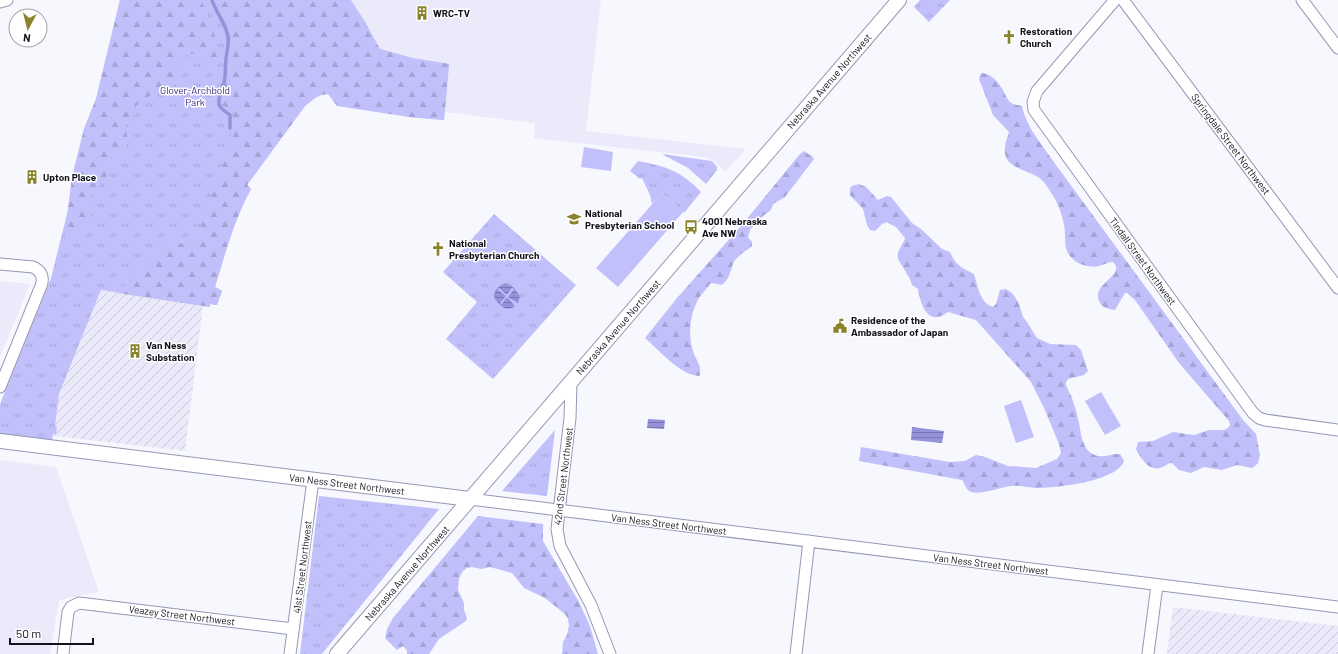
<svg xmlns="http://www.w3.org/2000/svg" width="1338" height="654" font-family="Barlow,sans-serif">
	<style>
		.built { fill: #eaeafa }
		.industrial { fill: url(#industrial-furrows) }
		.grass { fill: url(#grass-tufts) }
		.forest { fill: url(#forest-firs) }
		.pitch { fill: #c1c0fb }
		.water { fill: url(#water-rules) }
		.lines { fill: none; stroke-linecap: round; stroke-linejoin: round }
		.stream { stroke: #9592dc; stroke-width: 3.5 }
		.minor-casing { stroke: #9797b5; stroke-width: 13 }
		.major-casing { stroke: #9797b5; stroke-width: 16 }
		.minor { stroke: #fff; stroke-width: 11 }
		.major { stroke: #fff; stroke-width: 14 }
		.labels { text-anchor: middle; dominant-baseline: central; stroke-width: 3; stroke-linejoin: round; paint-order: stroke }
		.poi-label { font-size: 10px; font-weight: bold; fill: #13131e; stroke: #fff; text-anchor: start }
		.street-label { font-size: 10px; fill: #13131e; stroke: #fff }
		.park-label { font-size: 10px; fill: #392a80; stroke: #fff }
	</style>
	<defs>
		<pattern id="industrial-furrows" width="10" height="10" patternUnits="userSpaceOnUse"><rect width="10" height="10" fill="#eaeafa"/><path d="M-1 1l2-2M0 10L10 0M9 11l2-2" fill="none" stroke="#c8c8d6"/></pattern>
		<pattern id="grass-tufts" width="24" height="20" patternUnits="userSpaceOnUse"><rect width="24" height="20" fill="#c1c0fb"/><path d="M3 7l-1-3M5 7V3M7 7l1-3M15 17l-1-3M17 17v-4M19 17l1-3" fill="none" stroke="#a5a4d7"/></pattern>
		<pattern id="forest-firs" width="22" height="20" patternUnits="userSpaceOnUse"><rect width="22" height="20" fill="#c1c0fb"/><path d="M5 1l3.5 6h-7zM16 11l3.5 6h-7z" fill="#a5a4d7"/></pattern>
		<pattern id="water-rules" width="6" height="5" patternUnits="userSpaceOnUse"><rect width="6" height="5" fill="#9592dc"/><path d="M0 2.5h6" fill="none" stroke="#7876b2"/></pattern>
	</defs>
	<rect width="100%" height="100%" fill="#f7f7fe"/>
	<!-- built -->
	<path class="built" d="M351 0H601L586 131 746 149 725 172 716 162 704 157 534 138 535 123 444 112 449 64 412 58 380 49 364 20Z
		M0 281 30 284 0 357Z
		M0 460 56 467 99 592 59 600 50 654H0Z"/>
	<!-- industrial -->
	<path class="industrial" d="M101 290 203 306 185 451 53 436 59 394Z
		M1173 607 1338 626V654H1167Z"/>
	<!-- grass -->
	<path class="grass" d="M120 0H351L364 20 380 49 412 58 449 64 444 120 409 117 334 99 328 94C318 95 312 99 305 106L247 185 251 189C234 220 225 254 215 287L222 291 217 305 210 304V307L101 290 59 394 55 426 57 427 56 434H53L52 440 2 434 0 433V404L51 278 68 210 72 177 84 129 96 99Z
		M920 0H950L929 22 914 7Z
		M662 154 712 161 717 167V170L706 184 688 168Z
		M638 161C666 166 681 171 701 192L684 213 662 193 652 204 650 195 642 178 640 179 630 171Z
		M494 214 576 285 493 379 446 339 477 302 443 272Z
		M555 430 547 496 502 491Z
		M319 496 439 509 322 654H300Z"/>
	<!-- forest -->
	<path class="forest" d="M120 0H201C208 15 226 54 213 68 203 67 201 54 193 54 189 53 186 56 184 58 179 62 176 68 175 74 173 86 177 92 161 88L142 101 135 107 125 127C131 148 127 151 110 163V172L91 196C88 203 92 209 91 215 89 225 75 236 67 243L65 240V232L72 177 79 150 84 129 96 99Z
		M216 0H349L380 49 412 58 449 64 444 120 409 117 337 106 328 94 319 95 305 106 247 185 251 189C234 220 225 254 215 287L222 291 217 305 210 304V307L117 293 158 249C172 239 176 243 192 246L204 219 220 173 233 129 234 111 222 105 221 99 228 75 231 39 230 32Z
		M981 73C991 73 998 82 1003 90 1005 94 1007 99 1010 102 1013 105 1018 105 1022 106 1026 127 1044 147 1056 165L1243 420 1256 434 1260 455 1258 463 1255 466 1252 468 1237 465 1222 470 1204 467 1191 473 1179 470 1172 463C1168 463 1167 465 1163 467 1149 473 1141 458 1136 449L1138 442 1153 441 1173 432 1194 435 1209 430H1224L1228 428 1230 425 1229 421 1179 363 1135 300 1127 293H1125L1115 310C1108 309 1102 308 1099 301 1093 287 1112 281 1116 270 1117 267 1115 264 1113 262 1107 262 1104 265 1099 266 1091 268 1081 265 1075 261 1061 250 1067 240 1064 225 1062 213 1057 201 1050 191 1047 186 1043 180 1038 177 1026 169 1002 168 1005 147 1005 142 1008 137 1009 132L993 115 979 79Z
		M804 151 813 157 814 159 785 197 773 204 771 210 759 219 750 230 748 237 752 242V246C748 250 741 253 737 258 730 264 733 276 722 285L712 283 710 284C706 290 700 295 697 302 689 318 688 338 694 354 698 363 701 365 700 375L699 376C680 375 659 350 645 338L677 298 741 226 800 154Z
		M859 184 866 187 878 200 887 196 891 197 912 223 921 229 942 249 950 252C956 266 961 267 974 274 978 286 979 302 993 307L996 304 1000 290 1006 289 1012 293 1015 297 1019 304 1023 317 1027 322 1037 338 1050 344 1076 345 1081 350 1088 371 1084 375 1068 379C1066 382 1065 384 1067 387 1068 391 1071 395 1072 398 1074 405 1077 412 1078 419 1081 430 1081 446 1091 453 1101 460 1110 453 1120 454L1124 461C1117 482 1054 488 1035 488 1027 487 1018 485 1011 486 1001 487 981 495 971 492 966 490 965 484 962 480L859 461 861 447 950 462 965 461 976 455 985 457 1008 466 1036 468 1057 459 1061 453 1059 444 1044 408 1031 382 976 320 948 312C928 327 921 306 918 289L912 285 910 279 898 259V252L904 241 905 238 896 227 886 222 882 224 875 231 870 230 867 225 863 209 850 195V188L852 186Z
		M478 516 543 524V541L579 602 590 626 598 654H562L563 642 567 635 569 625 568 619 565 614 545 598 524 588 512 573 490 567 481 569 472 567 467 568 463 571 459 578 458 590 464 603V610L467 618 466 621 439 639 429 654H407V651L403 646 397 650 385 638 387 629 393 618Z"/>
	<!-- pitch -->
	<path class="pitch" d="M584 147 613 152 611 171 581 167Z
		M662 193 683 212 618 287 596 268Z
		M1101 392 1121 426 1105 435 1085 401Z
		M1021 400 1034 437 1016 443 1004 406Z"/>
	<!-- water -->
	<path class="water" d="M506 283 514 288 520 296 518 303 508 297 514 289 512 288 507 295 499 288 498 290 506 296 500 303 502 304 506 298H508L515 306C507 313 498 305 494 297 494 290 499 285 506 283Z
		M648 419 665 420 664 429 647 428Z
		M912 427 944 431 942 443 911 440Z"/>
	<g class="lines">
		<!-- stream -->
		<path class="stream" d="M212 0C216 13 226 23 228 37 229 44 227 51 226 58 225 67 226 75 224 83 222 90 218 97 219 104 220 109 226 112 230 115V128"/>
		<defs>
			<path id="minor" d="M1115 0 1037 91 1033 102 1034 110 1253 413 1259 418 1265 420 1338 430
				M1123 0 1338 288
				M1302 0 1338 48
				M0 2 7 0
				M0 264 33 267C42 271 44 278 41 286L0 387
				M571 383 570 418 557 529 560 546 591 605 610 654
				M470 499 1338 607
				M63 654 68 612 71 607 79 603 293 629
				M290 654 313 480
				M796 654 809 541
				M1148 654 1157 585"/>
			<path id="major" d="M0 441 470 499
				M337 654 899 0"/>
		</defs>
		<!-- minor casing -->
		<use href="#minor" class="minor-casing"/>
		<!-- major casing -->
		<use href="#major" class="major-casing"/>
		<!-- minor -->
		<use href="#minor" class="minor"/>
		<!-- major -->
		<use href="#major" class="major"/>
	</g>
	<!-- icons -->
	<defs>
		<symbol id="building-bare" viewBox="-9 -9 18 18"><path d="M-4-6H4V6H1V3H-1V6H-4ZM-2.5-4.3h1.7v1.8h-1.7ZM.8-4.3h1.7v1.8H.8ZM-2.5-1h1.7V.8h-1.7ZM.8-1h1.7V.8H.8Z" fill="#89832b" stroke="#fff" stroke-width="2.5" paint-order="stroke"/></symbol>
		<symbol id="church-bare" viewBox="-9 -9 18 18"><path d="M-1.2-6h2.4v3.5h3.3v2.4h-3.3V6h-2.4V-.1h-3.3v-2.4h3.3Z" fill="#89832b" stroke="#fff" stroke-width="2.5" paint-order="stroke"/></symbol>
		<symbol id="school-bare" viewBox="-9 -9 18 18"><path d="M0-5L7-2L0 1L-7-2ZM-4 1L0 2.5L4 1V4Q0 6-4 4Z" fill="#89832b" stroke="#fff" stroke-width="2.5" paint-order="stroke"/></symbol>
		<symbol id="bus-bare" viewBox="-9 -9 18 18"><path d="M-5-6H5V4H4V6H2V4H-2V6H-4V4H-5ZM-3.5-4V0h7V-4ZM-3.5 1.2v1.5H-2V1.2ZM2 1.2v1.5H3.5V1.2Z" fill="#89832b" stroke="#fff" stroke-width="2.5" paint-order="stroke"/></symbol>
		<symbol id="civic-bare" viewBox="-9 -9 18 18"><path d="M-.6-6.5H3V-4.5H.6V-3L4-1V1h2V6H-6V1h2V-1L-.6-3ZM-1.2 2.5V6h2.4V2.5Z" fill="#89832b" stroke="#fff" stroke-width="2.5" paint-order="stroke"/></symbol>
	</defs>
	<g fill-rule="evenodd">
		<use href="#building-bare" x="412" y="3" width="20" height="20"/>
		<use href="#church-bare" x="999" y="27" width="20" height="20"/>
		<use href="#building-bare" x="22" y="167" width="20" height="20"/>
		<use href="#school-bare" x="564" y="209" width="20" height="20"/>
		<use href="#bus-bare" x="681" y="217" width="20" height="20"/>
		<use href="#church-bare" x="428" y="239" width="20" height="20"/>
		<use href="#civic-bare" x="830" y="316" width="20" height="20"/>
		<use href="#building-bare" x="125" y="341" width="20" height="20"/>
	</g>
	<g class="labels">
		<!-- poi labels -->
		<g class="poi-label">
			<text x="433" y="13">WRC-TV</text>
			<text x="1020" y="31">Restoration<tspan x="1020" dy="12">Church</tspan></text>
			<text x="43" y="177">Upton Place</text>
			<text x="585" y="213">National<tspan x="585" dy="12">Presbyterian School</tspan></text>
			<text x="702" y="221">4001 Nebraska<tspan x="702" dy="12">Ave NW</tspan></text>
			<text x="449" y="243">National<tspan x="449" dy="12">Presbyterian Church</tspan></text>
			<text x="851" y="320">Residence of the<tspan x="851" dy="12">Ambassador of Japan</tspan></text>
			<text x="146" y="345">Van Ness<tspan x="146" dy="12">Substation</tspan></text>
		</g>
		<!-- street labels -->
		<g class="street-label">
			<text transform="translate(829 81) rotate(-49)">Nebraska Avenue Northwest</text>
			<text transform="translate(1231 144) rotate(53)">Springdale Street Northwest</text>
			<text transform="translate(1143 261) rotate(54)">Tindall Street Northwest</text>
			<text transform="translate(618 327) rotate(-49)">Nebraska Avenue Northwest</text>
			<text transform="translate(563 476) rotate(-83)">42nd Street Northwest</text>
			<text transform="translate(347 484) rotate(7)">Van Ness Street Northwest</text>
			<text transform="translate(669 524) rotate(7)">Van Ness Street Northwest</text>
			<text transform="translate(991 564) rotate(7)">Van Ness Street Northwest</text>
			<text transform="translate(302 567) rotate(-83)">41st Street Northwest</text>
			<text transform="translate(407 573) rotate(-49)">Nebraska Avenue Northwest</text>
			<text transform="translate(182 615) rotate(7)">Veazey Street Northwest</text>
		</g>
		<!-- park labels -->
		<g class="park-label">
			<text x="195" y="90">Glover-Archbold<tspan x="195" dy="12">Park</tspan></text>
		</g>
	</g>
	<!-- north arrow -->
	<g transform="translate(28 28) rotate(187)"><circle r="19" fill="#ffffff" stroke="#a1a1a5"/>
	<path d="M0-3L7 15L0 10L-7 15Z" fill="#89832b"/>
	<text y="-6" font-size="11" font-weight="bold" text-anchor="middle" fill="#13131e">N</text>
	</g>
	<!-- scale -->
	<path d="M10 638v6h83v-6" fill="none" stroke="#13131e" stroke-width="2"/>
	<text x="16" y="638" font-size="12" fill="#13131e" stroke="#ffffff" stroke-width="3" paint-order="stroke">50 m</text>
</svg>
